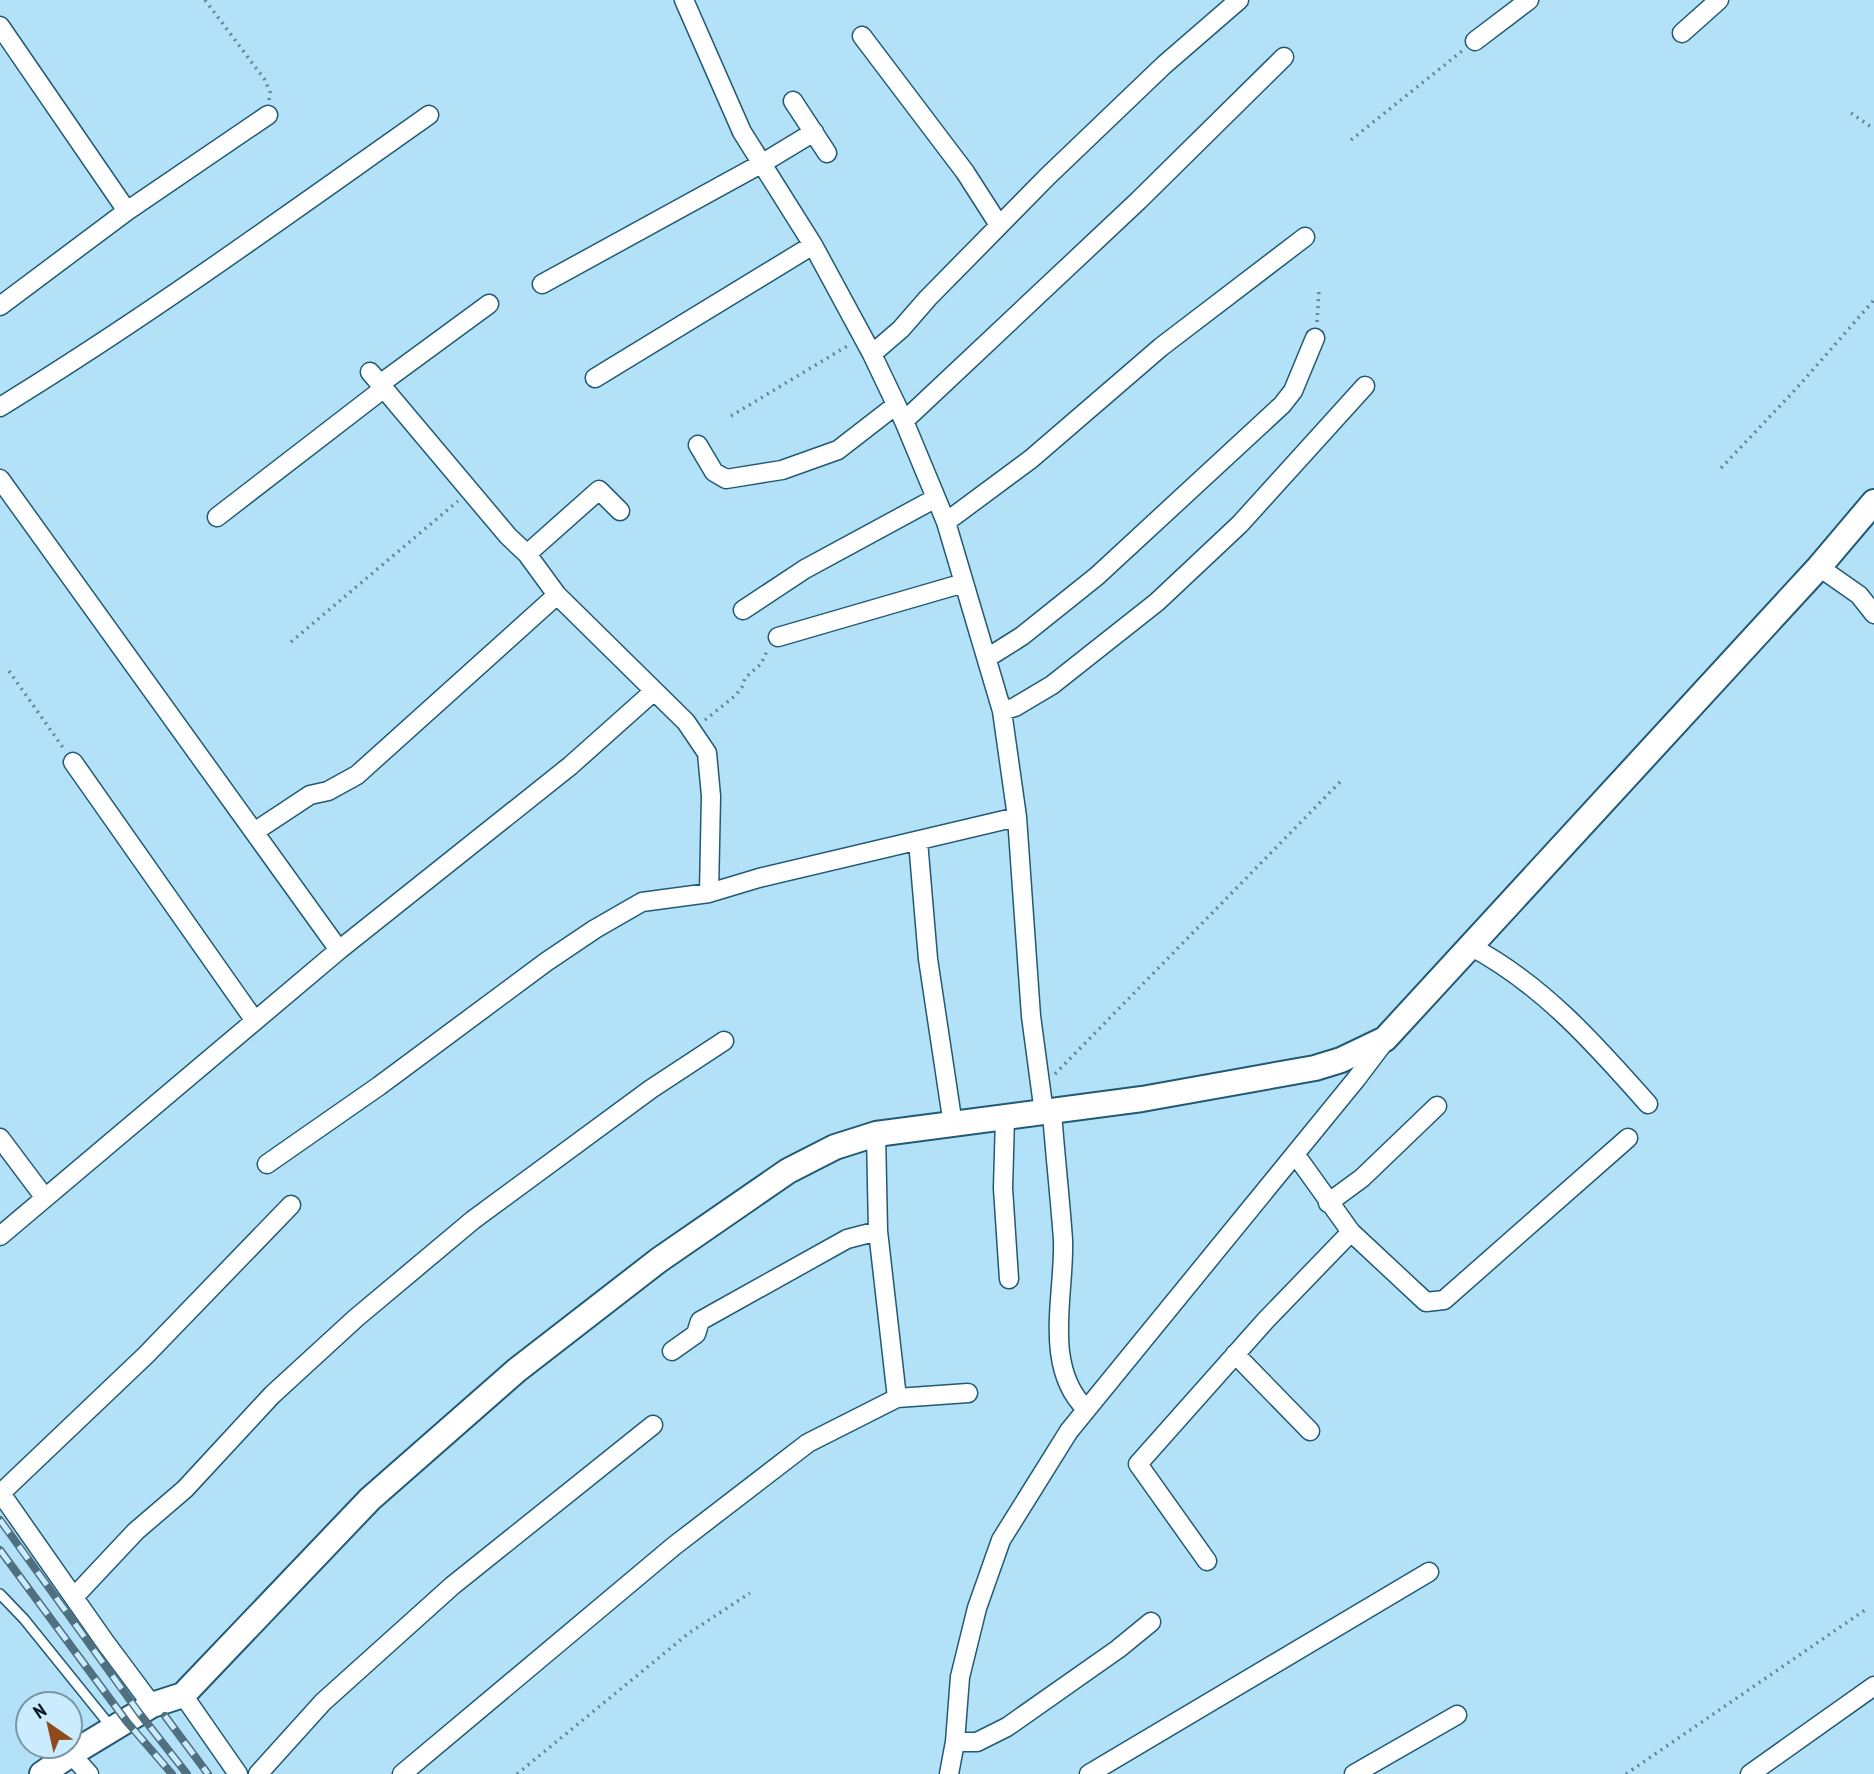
<svg xmlns="http://www.w3.org/2000/svg" width="1874" height="1774" font-family="'PT Sans Narrow',sans-serif">
	<style>
		.lines { fill: none; stroke-linecap: round; stroke-linejoin: round }
		.lane-casing { stroke: #205a74; stroke-width: 12 }
		.street-casing { stroke: #205a74; stroke-width: 21 }
		.secondary-casing { stroke: #205a74; stroke-width: 28 }
		.path { stroke: #628597; stroke-width: 3.5; stroke-dasharray: 2 5; stroke-linecap: butt }
		.lane { stroke: #fff; stroke-width: 9 }
		.street { stroke: #fff; stroke-width: 18 }
		.secondary { stroke: #fff; stroke-width: 24 }
		.rail-casing { stroke: #507080; stroke-width: 8 }
		.rail { stroke: #caecfe; stroke-width: 5; stroke-dasharray: 16; stroke-linecap: butt }
	</style>
	<rect width="100%" height="100%" fill="#b3e1f8"/>
	<g class="lines">
		<defs>
			<path id="lane" d="M0 1594 24 1619 112 1728"/>
			<path id="street" d="M684 0 742 132 813 245 872 354 904 421 946 522 1002 711 1017 817 1031 1016 1044 1113
				M0 26 127 211
				M1682 33 1719 0
				M862 36 965 172 999 225
				M1475 41 1529 0
				M793 101 827 153
				M542 284 761 164 814 132
				M0 306 127 211 268 115
				M872 354 901 329 928 298 1048 176 1164 65 1239 0
				M370 372 508 536 527 554 557 595 686 722 707 753 711 796 709 893
				M595 378 813 245
				M380 384 489 304
				M0 407C147 317 287 215 429 115
				M904 421 1138 201 1284 57
				M698 445 714 472 726 479 782 470 838 450 896 405
				M0 479 339 950
				M217 517 383 389
				M946 522 1031 459 1161 347 1305 237
				M527 554 599 490 620 511
				M1819 567 1859 595 1874 614
				M743 610 805 569 936 498
				M778 637 964 583
				M987 658 1022 636 1097 576 1282 405 1293 391 1315 338
				M1002 711 1015 707 1052 685 1157 602 1240 524 1365 386
				M73 762 255 1021
				M254 832 310 795 328 791 357 775 557 595
				M918 841 928 959 953 1125
				M1470 946C1542 984 1595 1044 1648 1104
				M1052 1112C1055 1154 1060 1197 1063 1240 1065 1294 1042 1366 1086 1409
				M1005 1118 1003 1188 1009 1279
				M876 1134 878 1231 897 1398
				M0 1138 45 1198
				M1295 1154 1351 1232 1426 1302 1444 1300 1628 1138
				M267 1164 379 1086 546 962 595 929 642 902 709 893 759 878 1017 817
				M1328 1203 1362 1178 1437 1106
				M0 1236 339 950 570 766 653 692
				M672 1351 696 1334 700 1321 847 1239 878 1231
				M1235 1354 1310 1431
				M0 1492 105 1642 152 1705
				M1 1493 146 1355 291 1205
				M1207 1561 1138 1464 1266 1320 1351 1232
				M74 1597 136 1531 185 1489 272 1395 356 1318 473 1220 651 1089 724 1041
				M183 1695 238 1774
				M955 1742H977L1007 1727 1118 1649 1151 1622
				M71 1754 89 1774
				M258 1774 323 1702 452 1586 653 1425
				M402 1774 674 1546 808 1443 897 1398 968 1393
				M949 1774 955 1742 960 1677 977 1608 1001 1540 1069 1431 1357 1078 1385 1041
				M1089 1774 1429 1572
				M1354 1774 1457 1715
				M1750 1774 1874 1686"/>
			<path id="secondary" d="M42 1774 71 1754 152 1705 183 1695 370 1499 517 1370 659 1260 788 1171 835 1147 876 1134 1142 1099 1315 1068 1341 1060 1385 1039 1819 567 1874 502"/>
		</defs>
		<!-- lane casing -->
		<use href="#lane" class="lane-casing"/>
		<!-- street casing -->
		<use href="#street" class="street-casing"/>
		<!-- secondary casing -->
		<use href="#secondary" class="secondary-casing"/>
		<!-- path -->
		<path class="path" d="M205 0 265 80 270 92 269 100
			M1851 113 1874 129
			M1351 140 1462 51
			M1317 322 1319 290
			M731 416 849 345
			M1721 468 1796 389 1874 300
			M291 642 458 501
			M9 671 64 749
			M705 720 736 695 742 687 745 678 761 664 768 649
			M1055 1074 1342 780
			M517 1774 689 1633 750 1593
			M1626 1774 1865 1610"/>
		<!-- lane -->
		<use href="#lane" class="lane"/>
		<!-- street -->
		<use href="#street" class="street"/>
		<!-- secondary -->
		<use href="#secondary" class="secondary"/>
		<defs>
			<path id="rail" d="M0 1520 140 1714 187 1774
				M0 1550 127 1722 172 1774
				M165 1716 208 1774"/>
		</defs>
		<!-- rail casing -->
		<use href="#rail" class="rail-casing"/>
		<!-- rail -->
		<use href="#rail" class="rail"/>
	</g>
	<!-- north arrow -->
	<g transform="translate(49 1725) rotate(326)"><circle r="33" fill="#caecfe" stroke="#7a96a6" stroke-width="2"/>
	<path d="M0-5L12 26L0 18L-12 26Z" fill="#8f4b1e"/>
	<text y="-10" font-size="19" font-weight="bold" text-anchor="middle" fill="#011621">N</text>
	</g>
</svg>
